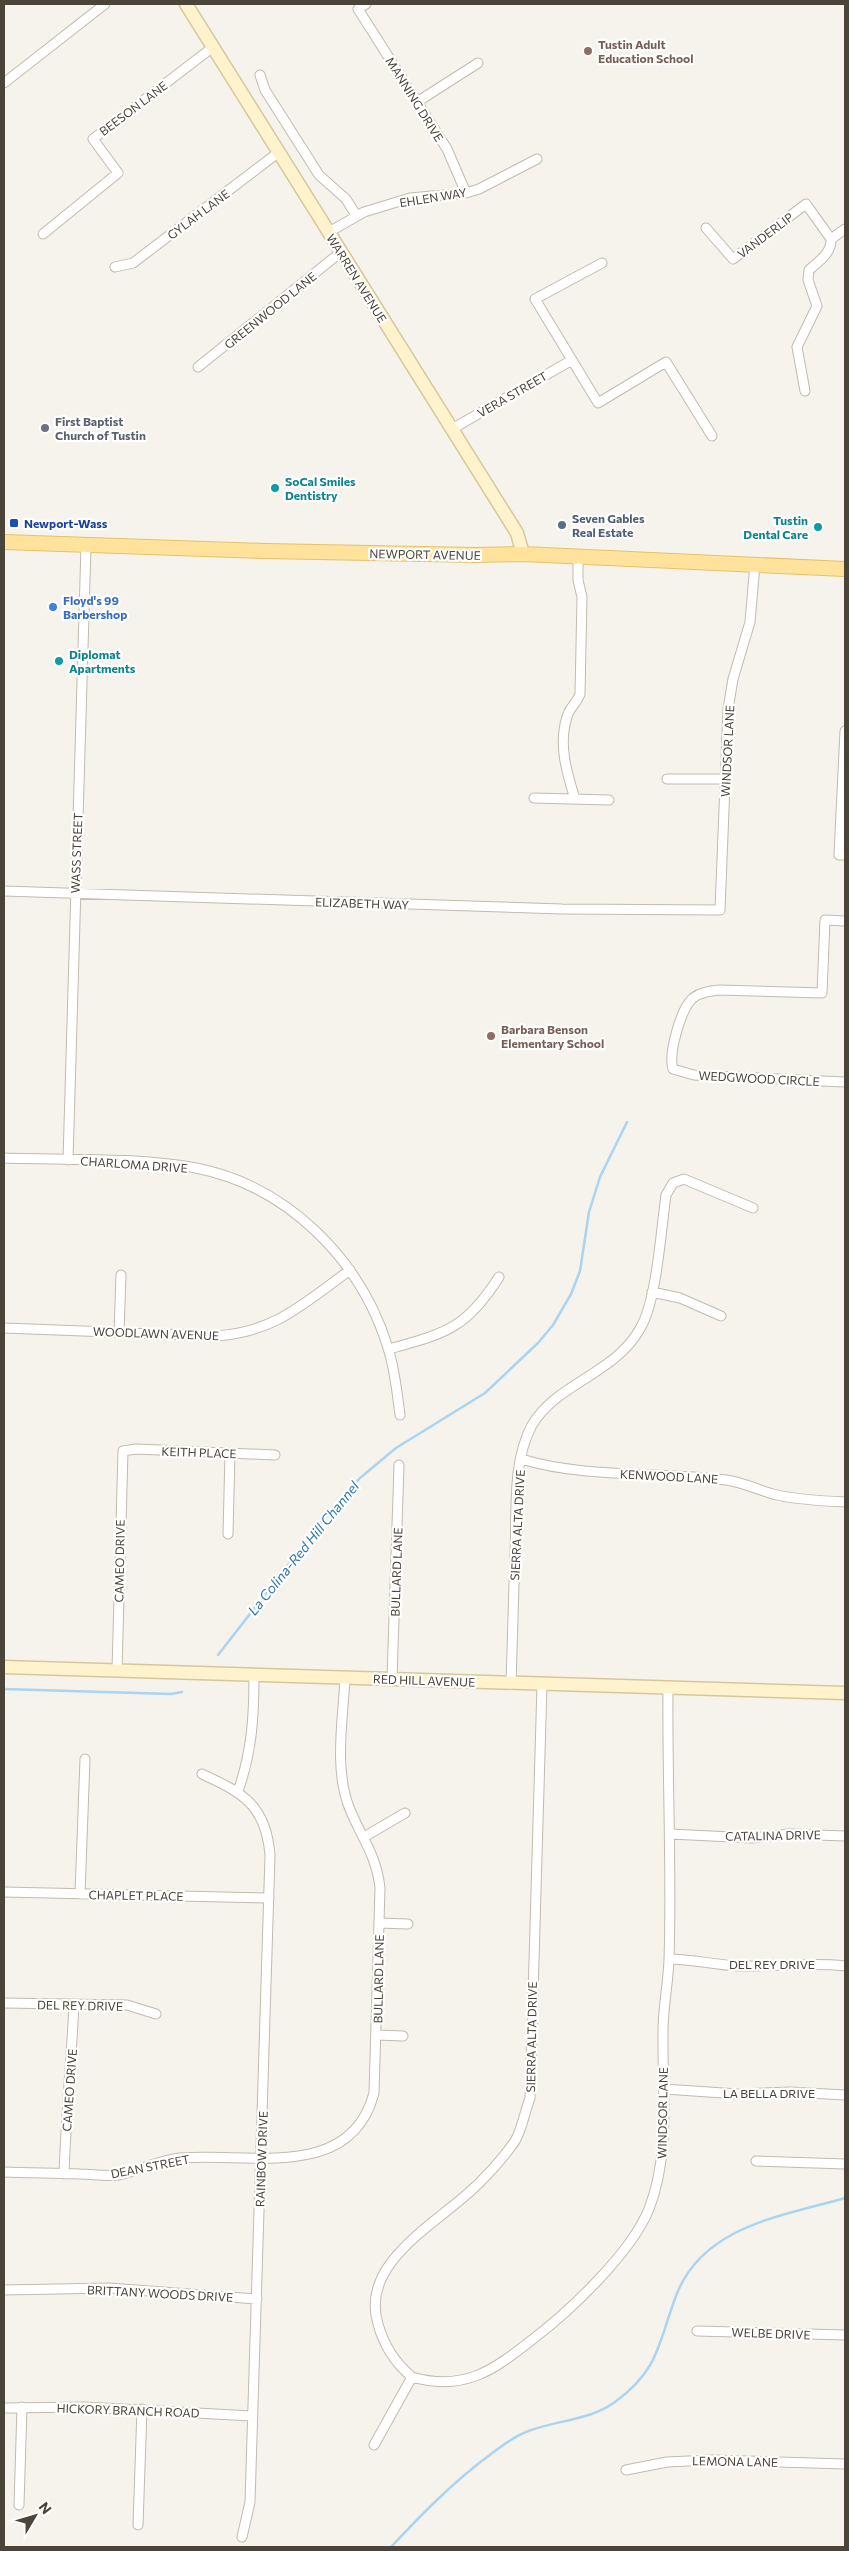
<svg xmlns="http://www.w3.org/2000/svg" width="849" height="2551" font-family="Commissioner,sans-serif">
	<style>
		.lines { fill: none; stroke-linecap: round; stroke-linejoin: round }
		.stream { stroke: #a9d4f2; stroke-width: 2.5 }
		.street-casing { stroke: #c2bbae; stroke-width: 11 }
		.secondary-casing { stroke: #d6c79b; stroke-width: 15 }
		.primary-casing { stroke: #e6c16a; stroke-width: 16 }
		.street { stroke: #fff; stroke-width: 9 }
		.secondary { stroke: #fff3cd; stroke-width: 12 }
		.primary { stroke: #ffe39c; stroke-width: 14 }
		.education-dot { fill: #8d6e63; stroke: #fff; stroke-width: 2 }
		.worship-dot { fill: #6b7280; stroke: #fff; stroke-width: 2 }
		.culture-dot { fill: #0f9aa8; stroke: #fff; stroke-width: 2 }
		.transit-dot { fill: #1a4fb4; stroke: #fff; stroke-width: 2 }
		.service-dot { fill: #5c6f8a; stroke: #fff; stroke-width: 2 }
		.shop-dot { fill: #3f7fe0; stroke: #fff; stroke-width: 2 }
		.labels { text-anchor: middle; dominant-baseline: central; stroke-width: 4.5; stroke-linejoin: round; paint-order: stroke }
		.education-label { font-size: 12px; font-weight: bold; fill: #785e54; stroke: #fff; text-anchor: start }
		.street-label { font-size: 12px; fill: #4b4439; stroke: #fff }
		.worship-label { font-size: 12px; font-weight: bold; fill: #5b616d; stroke: #fff; text-anchor: start }
		.culture-label { font-size: 12px; font-weight: bold; fill: #0d838f; stroke: #fff; text-anchor: start }
		.service-label { font-size: 12px; font-weight: bold; fill: #4e5e75; stroke: #fff; text-anchor: start }
		.transit-label { font-size: 12px; font-weight: bold; fill: #164399; stroke: #fff; text-anchor: start }
		.shop-label { font-size: 12px; font-weight: bold; fill: #366cbe; stroke: #fff; text-anchor: start }
		.water-label { font-size: 14px; font-style: italic; fill: #2e7ab2; stroke: #fff }
	</style>
	<rect width="100%" height="100%" fill="#f6f3ec"/>
	<g class="lines">
		<!-- stream -->
		<path class="stream" d="M218 1655 330 1511 360 1478 396 1448 485 1393 538 1343 553 1325 571 1294 580 1271 589 1212 600 1177 627 1122
			M4 1689 171 1694 182 1692
			M391 2547C423 2513 453 2482 491 2454 502 2446 513 2437 526 2432 555 2420 589 2421 615 2402 660 2369 658 2343 676 2296 702 2226 782 2216 845 2198"/>
		<defs>
			<path id="street" d="M366 4 358 9 447 149 466 193
				M260 75 265 90 319 175 346 199 356 215
				M4 83 105 4
				M417 102 478 63
				M706 228 733 259 806 204 831 239
				M329 232 364 212 410 198 466 193 479 189 537 159
				M43 234 118 173 93 139 213 47
				M831 239 845 229
				M602 263 535 299 598 403 666 362 712 436
				M115 267 133 263 279 152
				M198 367 341 252
				M805 391 797 347 817 306 808 280 809 270C818 262 832 253 831 239
				M452 429 572 360
				M845 731 839 855H845
				M667 779H725
				M534 798 609 800
				M575 799C567 773 558 745 567 717 569 708 577 703 580 694L582 597 578 580V558
				M4 891 562 909 720 910 728 709 733 679 750 622 755 564
				M845 921 825 920 822 993 720 990C710 991 701 992 693 998 681 1008 668 1054 673 1069L694 1075 845 1082
				M4 1158C64 1160 137 1157 196 1168 288 1186 361 1260 388 1348 395 1370 397 1392 400 1415
				M68 1160 86 546
				M652 1292 680 1298 721 1316
				M4 1328 214 1336C274 1333 303 1304 350 1270
				M119 1333 121 1275
				M389 1349C446 1333 466 1329 499 1277
				M521 1459C588 1479 657 1471 726 1480 743 1482 760 1491 777 1495 800 1500 822 1501 845 1502
				M228 1534 230 1453
				M117 1670 123 1451 136 1449 275 1455
				M392 1679 399 1465
				M511 1684C512 1639 514 1595 515 1551 517 1511 512 1462 532 1425 549 1397 576 1386 601 1368 618 1357 633 1343 642 1325 657 1296 661 1230 666 1195L673 1183 684 1179 753 1208
				M202 1774C243 1793 266 1805 270 1855L250 2502 242 2537
				M238 1791C252 1752 254 1716 254 1675
				M670 1834 752 1838 789 1834 845 1836
				M364 1837 405 1813
				M4 1892 269 1898
				M80 1894 85 1759
				M379 1923 408 1924
				M669 1959C692 1959 715 1965 738 1966 774 1967 809 1962 845 1966
				M4 2003 127 2005 156 2014
				M377 2035 403 2036
				M664 2089 738 2094 791 2092 845 2095
				M756 2161 845 2164
				M4 2172C29 2173 54 2173 80 2174 92 2174 106 2177 118 2175 139 2171 159 2160 180 2158 247 2152 351 2182 374 2093L380 1888C376 1853 361 1838 349 1807 334 1768 343 1719 345 1678
				M64 2174C66 2117 71 2062 74 2006
				M4 2290 109 2288 257 2299
				M697 2331 845 2335
				M412 2377C395 2363 384 2346 378 2324 358 2259 447 2219 483 2179 494 2168 506 2154 515 2141 522 2129 525 2111 530 2098L542 1685
				M4 2408 85 2407 252 2416
				M374 2445 412 2377C464 2392 494 2370 533 2339 571 2310 631 2253 649 2209 671 2152 662 2090 663 2031 663 2008 668 1984 669 1960 672 1870 667 1779 668 1689
				M626 2470 667 2462 711 2460 845 2464
				M19 2505 22 2407
				M138 2525 142 2409"/>
			<path id="secondary" d="M186 4 517 533 523 554
				M4 1667 845 1693"/>
			<path id="primary" d="M4 542 265 551 475 555 523 554 845 569"/>
		</defs>
		<!-- street casing -->
		<use href="#street" class="street-casing"/>
		<!-- secondary casing -->
		<use href="#secondary" class="secondary-casing"/>
		<!-- primary casing -->
		<use href="#primary" class="primary-casing"/>
		<!-- street -->
		<use href="#street" class="street"/>
		<!-- secondary -->
		<use href="#secondary" class="secondary"/>
		<!-- primary -->
		<use href="#primary" class="primary"/>
	</g>
	<!-- markers -->
	<g class="education-dot">
		<circle cx="588" cy="51" r="5"/>
		<circle cx="491" cy="1036" r="5"/>
	</g>
	<circle class="worship-dot" cx="45" cy="428" r="5"/>
	<g class="culture-dot">
		<circle cx="275" cy="488" r="5"/>
		<circle cx="818" cy="527" r="5"/>
		<circle cx="59" cy="661" r="5"/>
	</g>
	<rect class="transit-dot" x="9" y="518" width="10" height="10" rx="2.5"/>
	<circle class="service-dot" cx="562" cy="525" r="5"/>
	<circle class="shop-dot" cx="53" cy="607" r="5"/>
	<g class="labels">
		<!-- education labels -->
		<g class="education-label">
			<text x="598" y="44">Tustin Adult<tspan x="598" dy="14">Education School</tspan></text>
			<text x="501" y="1029">Barbara Benson<tspan x="501" dy="14">Elementary School</tspan></text>
		</g>
		<!-- street labels -->
		<g class="street-label">
			<text transform="translate(415 99) rotate(58)">MANNING DRIVE</text>
			<text transform="translate(133 108) rotate(-37)">BEESON LANE</text>
			<text transform="translate(433 197) rotate(-9)">EHLEN WAY</text>
			<text transform="translate(198 214) rotate(-37)">GYLAH LANE</text>
			<text transform="translate(765 235) rotate(-37)">VANDERLIP</text>
			<text transform="translate(357 278) rotate(58)">WARREN AVENUE</text>
			<text transform="translate(270 310) rotate(-39)">GREENWOOD LANE</text>
			<text transform="translate(512 394) rotate(-30)">VERA STREET</text>
			<text transform="translate(425 554) rotate(1)">NEWPORT AVENUE</text>
			<text transform="translate(727 751) rotate(-87)">WINDSOR LANE</text>
			<text transform="translate(76 853) rotate(-88)">WASS STREET</text>
			<text transform="translate(362 903) rotate(2)">ELIZABETH WAY</text>
			<text transform="translate(759 1078) rotate(3)">WEDGWOOD CIRCLE</text>
			<text transform="translate(134 1164) rotate(4)">CHARLOMA DRIVE</text>
			<text transform="translate(156 1333) rotate(2)">WOODLAWN AVENUE</text>
			<text transform="translate(199 1452) rotate(2)">KEITH PLACE</text>
			<text transform="translate(669 1476) rotate(3)">KENWOOD LANE</text>
			<text transform="translate(517 1525) rotate(-87)">SIERRA ALTA DRIVE</text>
			<text transform="translate(119 1561) rotate(-89)">CAMEO DRIVE</text>
			<text transform="translate(396 1572) rotate(-88)">BULLARD LANE</text>
			<text transform="translate(424 1680) rotate(2)">RED HILL AVENUE</text>
			<text transform="translate(773 1835) rotate(-1)">CATALINA DRIVE</text>
			<text transform="translate(136 1895) rotate(1)">CHAPLET PLACE</text>
			<text x="772" y="1964">DEL REY DRIVE</text>
			<text transform="translate(378 1979) rotate(-89)">BULLARD LANE</text>
			<text transform="translate(80 2005) rotate(1)">DEL REY DRIVE</text>
			<text transform="translate(531 2037) rotate(-89)">SIERRA ALTA DRIVE</text>
			<text transform="translate(69 2090) rotate(-86)">CAMEO DRIVE</text>
			<text x="769" y="2093">LA BELLA DRIVE</text>
			<text transform="translate(662 2113) rotate(-89)">WINDSOR LANE</text>
			<text transform="translate(261 2159) rotate(-88)">RAINBOW DRIVE</text>
			<text transform="translate(150 2166) rotate(-11)">DEAN STREET</text>
			<text transform="translate(160 2293) rotate(3)">BRITTANY WOODS DRIVE</text>
			<text transform="translate(771 2333) rotate(2)">WELBE DRIVE</text>
			<text transform="translate(128 2410) rotate(2)">HICKORY BRANCH ROAD</text>
			<text transform="translate(735 2461) rotate(1)">LEMONA LANE</text>
		</g>
		<!-- worship labels -->
		<g class="worship-label">
			<text x="55" y="421">First Baptist<tspan x="55" dy="14">Church of Tustin</tspan></text>
		</g>
		<!-- culture labels -->
		<g class="culture-label">
			<text x="285" y="481">SoCal Smiles<tspan x="285" dy="14">Dentistry</tspan></text>
			<text x="808" y="520" text-anchor="end">Tustin<tspan x="808" dy="14">Dental Care</tspan></text>
			<text x="69" y="654">Diplomat<tspan x="69" dy="14">Apartments</tspan></text>
		</g>
		<!-- service labels -->
		<g class="service-label">
			<text x="572" y="518">Seven Gables<tspan x="572" dy="14">Real Estate</tspan></text>
		</g>
		<!-- transit labels -->
		<g class="transit-label">
			<text x="24" y="523">Newport-Wass</text>
		</g>
		<!-- shop labels -->
		<g class="shop-label">
			<text x="63" y="600">Floyd's 99<tspan x="63" dy="14">Barbershop</tspan></text>
		</g>
		<!-- water labels -->
		<g class="water-label">
			<text transform="translate(303 1548) rotate(-51)">La Colina-Red Hill Channel</text>
		</g>
	</g>
	<!-- border -->
	<rect width="849" height="2551" fill="none" stroke="#4b4439" stroke-width="10"/>
	<!-- north arrow -->
	<g transform="translate(35 2516) rotate(52)" stroke="#ffffff" stroke-width="4" paint-order="stroke">
	<path d="M0-4L9 19L0 12L-9 19Z" fill="#4b4439"/>
	<text y="-8" font-size="14" font-weight="bold" text-anchor="middle" fill="#4b4439">N</text>
	</g>
</svg>
